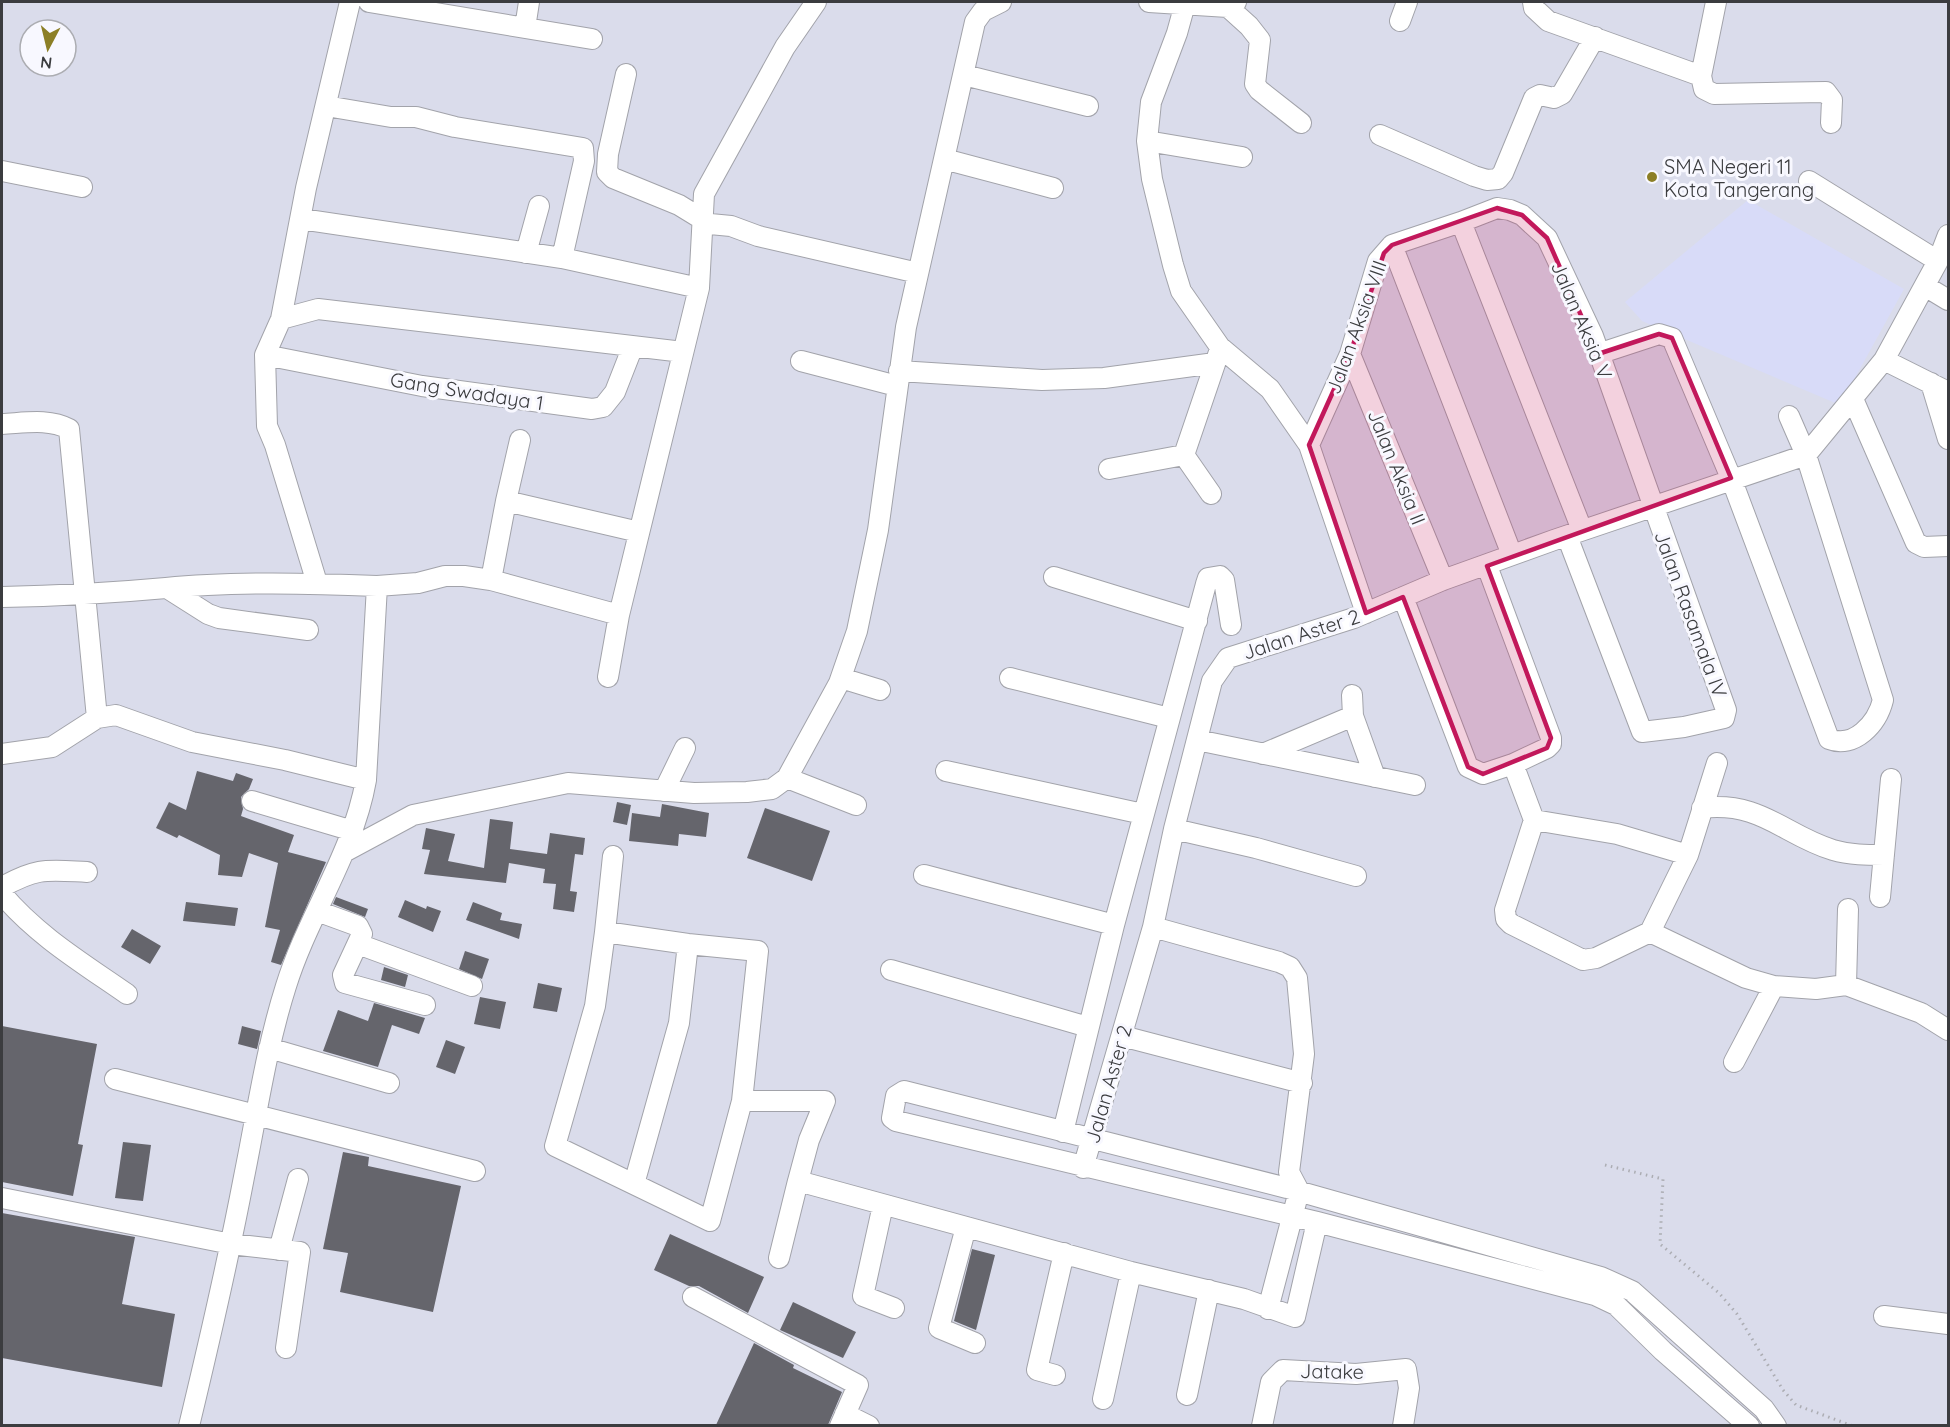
<svg xmlns="http://www.w3.org/2000/svg" width="1950" height="1427" font-family="Quicksand,sans-serif">
	<style>
		.built { fill: #dadceb; fill-rule: evenodd }
		.green { fill: #d8dbf8 }
		.building { fill: #65656c }
		.lines { fill: none; stroke-linecap: round; stroke-linejoin: round }
		.minor-casing { stroke: #a2a3aa; stroke-width: 22 }
		.path { stroke: #acadb3; stroke-width: 3; stroke-dasharray: 1.5 4.5; stroke-linecap: butt }
		.minor { stroke: #fff; stroke-width: 20 }
		.marked { fill: #c2185b; fill-opacity: 0.2; stroke: #c2185b; stroke-width: 4.5; stroke-linejoin: round }
		.poi-dot { fill: #8c7f26; stroke: #f8f8ff; stroke-width: 2 }
		.labels { text-anchor: middle; dominant-baseline: central; stroke-width: 6; stroke-linejoin: round; paint-order: stroke }
		.poi-label { font-size: 20px; fill: #3b3c3f; stroke: #f8f8ff; text-anchor: start }
		.street-label { font-size: 20px; fill: #3b3c3f; stroke: #f8f8ff }
	</style>
	<rect width="100%" height="100%" fill="#eaebf3"/>
	<!-- built -->
	<path class="built" d="M2 2H1948V1425L2 1426ZM30 30H66V66H30Z"/>
	<!-- green -->
	<path class="green" d="M1748 200 1904 289 1840 405 1642 321 1625 302Z"/>
	<!-- building -->
	<path class="building" d="M197 771 233 781 236 773 253 779 249 789 241 797 243 809 241 816 294 835 288 852 326 862 281 965 271 962 280 930 265 927 278 863 249 853 242 877 218 875 220 855 179 835 177 838 156 828 169 802 186 810Z
		M617 802 631 805 627 825 613 822Z
		M662 804 709 813 706 837 679 834 678 846 629 841 632 813 660 817Z
		M765 808 830 831 812 881 747 858Z
		M490 819 513 822 510 849 547 854 550 833 585 838 583 855 575 854 570 891 577 892 574 912 553 909 556 884 543 883 545 869 509 863 506 883 424 874 430 850 422 849 426 828 455 834 448 861 484 868Z
		M336 897 368 909 365 917 333 904Z
		M405 900 426 909 427 906 441 911 433 932 398 917Z
		M186 902 238 908 235 926 183 921Z
		M473 902 502 913 500 920 522 924 519 939 466 920Z
		M132 929 161 946 150 964 121 947Z
		M465 951 489 959 482 979 459 969Z
		M384 967 408 975 405 987 381 980Z
		M538 983 562 988 557 1012 533 1008Z
		M480 997 506 1002 500 1029 474 1024Z
		M374 1003 425 1018 419 1034 392 1025 378 1067 323 1051 338 1010 368 1021Z
		M2 1026 97 1044 78 1144 83 1145 73 1196 2 1182Z
		M242 1026 261 1031 257 1049 238 1044Z
		M446 1040 465 1047 455 1074 436 1067Z
		M123 1142 151 1145 143 1201 115 1198Z
		M343 1152 369 1157 368 1166 461 1186 433 1312 340 1292 348 1253 323 1249Z
		M2 1213 135 1237 122 1304 175 1314 162 1387 2 1358Z
		M670 1234 764 1277 748 1313 699 1286H689L654 1270Z
		M972 1249 995 1255 976 1330 954 1321Z
		M793 1302 856 1332 843 1358 780 1330Z
		M754 1343 794 1365 793 1368 842 1392 828 1425H716Z"/>
	<g class="lines">
		<defs>
			<path id="minor" d="M369 2 592 39
				M1149 2 1228 7 1236 2
				M1533 2 1534 8 1548 21 1701 76
				M1716 2 1701 76 1704 89 1714 94 1826 92 1832 100 1831 123
				M1185 4 1177 33 1151 102 1147 141 1152 179 1173 265 1181 291 1220 347 1270 389 1309 445 1366 613
				M1228 7 1249 26 1260 40 1255 84 1259 90 1301 123
				M1400 21 1407 2
				M525 28 529 2
				M626 74 608 154 607 172 613 178 679 205 710 224 731 226 758 236 918 273
				M964 75 1088 106
				M326 106 391 117H416L455 127 583 148 584 161 562 258
				M1380 135 1474 176 1487 180 1498 179 1503 173 1534 98 1540 95 1554 98 1562 94 1595 37
				M1147 141 1242 157
				M944 159 1053 188
				M2 171 82 187
				M1809 181 1938 261
				M301 219 562 258 699 288
				M1392 245 1512 555
				M526 253 539 206
				M1925 286 1948 300
				M281 319 318 309 683 352
				M1350 354 1443 580
				M1598 354 1659 334 1672 338 1731 478 1829 739C1854 749 1877 724 1883 700L1806 455 1789 416
				M265 355 422 386 592 409 603 407 615 392 633 346
				M1884 360 1938 261 1948 235
				M801 361 897 386
				M899 371 1042 380 1104 378 1215 363
				M1931 383 1948 439
				M1853 399 1916 543 1924 547 1948 546
				M2 424C24 423 49 418 69 429L97 718
				M1309 445 1350 354 1378 261 1392 245 1461 222
				M1109 469 1184 455
				M1211 494 1184 455 1219 352
				M506 501 639 532
				M1567 536 1642 732 1684 727 1724 718 1726 710 1593 336 1547 238 1522 215 1510 210 1497 208 1461 222 1582 530
				M1054 577 1197 621
				M491 580 506 501 520 440
				M317 583 275 445 267 426 265 355 281 319 306 188 350 2
				M377 586 418 583 445 576H464L491 580 619 615
				M167 588 208 614 219 618 308 630
				M2 597C57 596 111 593 166 588 233 581 310 583 377 586L366 780C353 854 308 915 286 986 266 1049 257 1113 244 1177 228 1261 209 1343 189 1426
				M1403 597 1468 767 1483 774 1513 764 1547 748 1551 744V738L1487 566
				M608 677 619 615 699 288 704 194 785 47 816 2
				M841 678 880 690
				M1010 678 1169 718
				M1352 695 1353 716 1375 777
				M1197 740 1415 785
				M2 754 52 747 97 718 116 715 192 742 285 760 366 780
				M1263 754 1353 716
				M1513 764 1534 820 1505 910 1506 919 1511 924 1583 960 1596 958 1650 932 1746 978 1774 986 1816 989 1846 985 1921 1013 1948 1030
				M946 771 1143 814
				M787 778 856 805
				M664 791 685 748
				M252 801 353 831
				M1702 808C1761 801 1784 835 1833 850 1850 855 1867 855 1884 855
				M1534 820 1617 834 1688 855
				M1174 829 1256 848 1356 876
				M346 851 413 815 568 783 694 793 747 792 772 789 787 778 839 683 857 631 878 530 906 327 975 22 983 11 1001 2
				M924 875 1114 925
				M2 887C38 867 47 870 87 872
				M2 894C36 935 84 964 127 994
				M1880 897 1891 779
				M317 911 358 926 362 934 343 975 345 983 425 1005
				M1153 927 1279 962 1290 967 1297 978 1304 1054 1289 1172 1299 1191 1268 1309
				M605 932 688 944 758 951 742 1101 710 1221 555 1146 595 1006Z
				M605 932 613 856
				M1650 932 1688 855 1717 763
				M358 944 472 986
				M891 970 1088 1027
				M1846 985 1848 909
				M1122 1036 1302 1083
				M269 1048 389 1083
				M1734 1062 1774 986
				M115 1079 475 1171
				M742 1101H825L809 1140 798 1181 1131 1272 1244 1299 1295 1317 1317 1222
				M1063 1132 1114 925 1206 584 1208 578 1220 576 1224 580 1231 625
				M1083 1168 1153 927 1174 829 1212 681 1228 658 1354 618 1443 580 1554 540 1806 455 1884 360 1948 392
				M634 1184 679 1023 688 944
				M2 1198 231 1244 300 1252 286 1348
				M883 1205 863 1296 894 1308
				M966 1227 939 1328 975 1343
				M279 1250 298 1179
				M779 1258 798 1181
				M693 1297 858 1385 840 1426
				M1884 1316 1948 1324
				M1055 1375 1037 1370 1064 1253
				M1187 1395 1209 1290
				M1103 1399 1131 1272
				M845 1414 869 1426
				M1262 1426 1271 1382 1283 1370 1356 1374 1406 1369 1409 1388 1403 1426
				M1749 1426 1663 1351 1616 1305 1595 1295 1317 1222 896 1121 892 1118 896 1096 904 1091 1287 1188 1601 1277 1632 1291 1764 1409 1776 1426"/>
		</defs>
		<!-- minor casing -->
		<use href="#minor" class="minor-casing"/>
		<!-- path -->
		<path class="path" d="M1605 1165 1663 1179 1660 1244 1719 1293 1737 1314 1783 1390 1796 1405 1853 1426"/>
		<!-- minor -->
		<use href="#minor" class="minor"/>
	</g>
	<!-- marked area -->
	<path class="marked" d="M1497 208 1522 215 1547 238 1598 354 1659 334 1672 338 1731 478 1487 566 1551 738 1547 748 1483 774 1468 767 1403 597 1366 613 1309 445 1350 354 1384 253 1392 245Z"/>
	<!-- markers -->
	<circle class="poi-dot" cx="1652" cy="177" r="6"/>
	<g class="labels">
		<!-- poi labels -->
		<g class="poi-label">
			<text x="1664" y="166">SMA Negeri 11<tspan x="1664" dy="23">Kota Tangerang</tspan></text>
		</g>
		<!-- street labels -->
		<g class="street-label">
			<text transform="translate(1582 320) rotate(67)">Jalan Aksia V</text>
			<text transform="translate(1356 327) rotate(-70)">Jalan Aksia VIII</text>
			<text transform="translate(467 391) rotate(9)">Gang Swadaya 1</text>
			<text transform="translate(1397 467) rotate(68)">Jalan Aksia II</text>
			<text transform="translate(1691 614) rotate(70)">Jalan Rasamala IV</text>
			<text transform="translate(1301 634) rotate(-18)">Jalan Aster 2</text>
			<text transform="translate(1108 1084) rotate(-74)">Jalan Aster 2</text>
			<text transform="translate(1332 1371) rotate(1)">Jatake</text>
		</g>
	</g>
	<!-- border -->
	<rect width="1950" height="1427" fill="none" stroke="#3b3c3f" stroke-width="6"/>
	<!-- north arrow -->
	<g transform="translate(48 48) rotate(187)"><circle r="28" fill="#f8f8ff" stroke="#acadb2" stroke-width="1.5"/>
	<path d="M0-4.5L10 22L0 15L-10 22Z" fill="#8c7f26"/>
	<text y="-9" font-size="16" font-weight="bold" text-anchor="middle" fill="#3b3c3f">N</text>
	</g>
</svg>
